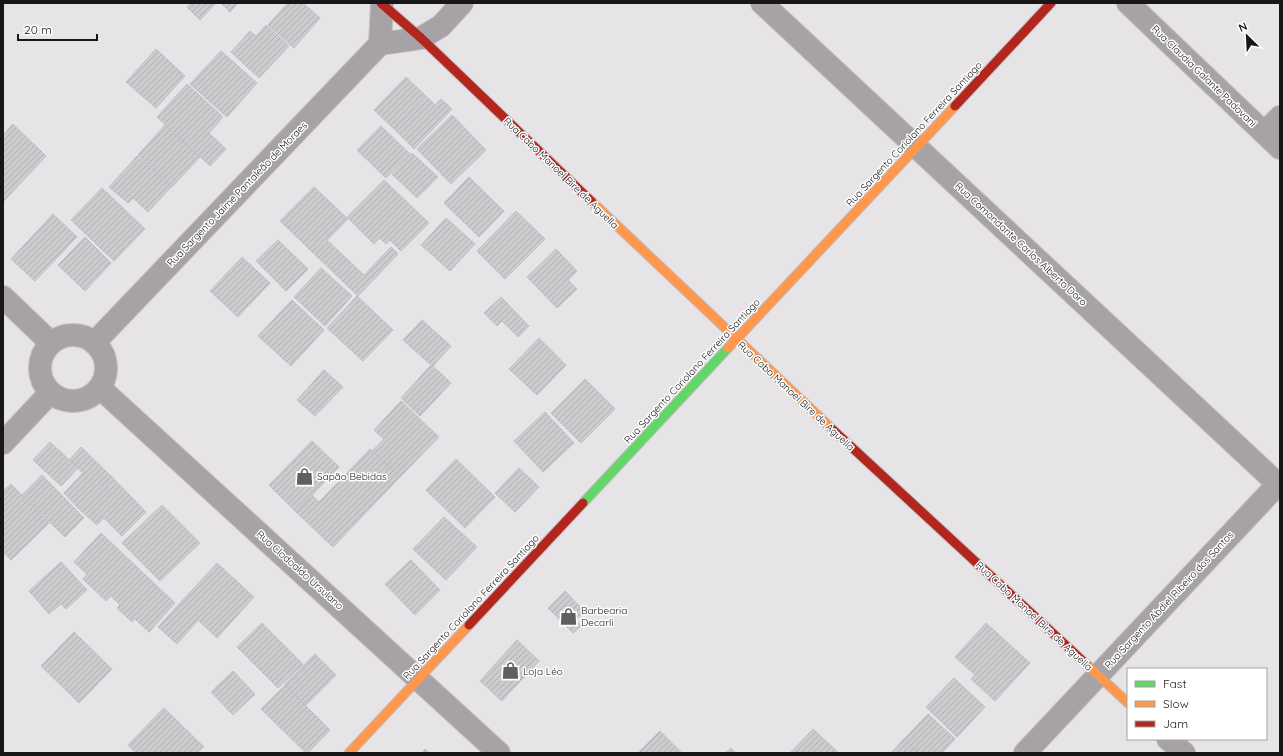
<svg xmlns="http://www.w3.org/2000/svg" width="1283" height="756" font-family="Quicksand,sans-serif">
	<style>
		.building { fill: url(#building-hatch); stroke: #c1bfc3 }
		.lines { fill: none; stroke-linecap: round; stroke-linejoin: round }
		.street-casing { stroke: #c2c0c2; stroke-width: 24 }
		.fast-casing { stroke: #c2c0c2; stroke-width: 11 }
		.slow-casing { stroke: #c2c0c2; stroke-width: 11 }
		.jam-casing { stroke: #c2c0c2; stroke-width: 11 }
		.street { stroke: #a7a2a5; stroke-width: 22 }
		.fast { stroke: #63d668; stroke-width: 9 }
		.slow { stroke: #ff974d; stroke-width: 9 }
		.jam { stroke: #b3261e; stroke-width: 9 }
		.labels { text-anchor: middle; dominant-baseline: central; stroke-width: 3; stroke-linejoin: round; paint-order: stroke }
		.street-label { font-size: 10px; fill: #181618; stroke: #fff }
		.poi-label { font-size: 10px; fill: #181618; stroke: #fff; text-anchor: start }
	</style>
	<defs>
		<pattern id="building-hatch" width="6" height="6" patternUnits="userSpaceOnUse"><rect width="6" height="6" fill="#cdcbce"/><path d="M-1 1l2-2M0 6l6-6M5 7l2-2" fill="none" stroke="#afaeb0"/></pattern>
	</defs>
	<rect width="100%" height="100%" fill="#e7e4e8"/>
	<!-- building -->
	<path class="building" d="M191 3H216L200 20 187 7Z
		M221 3H238L230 12Z
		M288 3H303L320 18 294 48 268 25Z
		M266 25 289 46 259 78 231 52 250 31 256 36Z
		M156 49 185 76 156 108 126 82Z
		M221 51 257 83 227 117 190 84Z
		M406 77 426 96 394 129 374 110Z
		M187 84 223 117 209 133 226 149 210 166 157 117Z
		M426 96 435 105 441 99 452 109 414 149 394 129Z
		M452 115 486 150 451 184 417 149Z
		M13 124 46 156 3 202V135Z
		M165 125 200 157 172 187 138 155Z
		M381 126 410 154 386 178 357 150Z
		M412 153 438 177 417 198 392 174Z
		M137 156 171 187 148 212 133 198 128 203 109 187Z
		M469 177 504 211 479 237 444 203Z
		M384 180 429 223 401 251 390 240 386 244 380 238 374 244 347 217Z
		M314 187 348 219 327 240 364 275 391 247 398 254 358 296 280 221Z
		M102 188 145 229 114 261 71 220Z
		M516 211 545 239 505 279 477 251Z
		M53 214 77 237 35 281 11 259Z
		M446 218 475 244 450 271 421 245Z
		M85 237 111 263 85 291 58 265Z
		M278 240 308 269 286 291 256 261Z
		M556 249 577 271 568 280 577 289 557 308 527 277Z
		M242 257 270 283 238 317 210 291Z
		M321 268 352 296 325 326 294 297Z
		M357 296 393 330 363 361 327 328Z
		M501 297 529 326 518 337 502 321 497 326 484 313Z
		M292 300 324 330 291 366 258 336Z
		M422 320 451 346 433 366 451 383 420 416 401 398 431 365 403 340Z
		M539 338 566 365 537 395 509 369Z
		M324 370 343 387 315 416 297 400Z
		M585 379 615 409 581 443 551 413Z
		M401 401 439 437 400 477 372 451 384 439 374 430Z
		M545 412 574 443 543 472 514 441Z
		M312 441 339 467 296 512 269 485Z
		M50 442 78 468 61 486 33 460Z
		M81 447 111 476 79 509 64 493 83 473 69 460Z
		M370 449 400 477 333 547 296 512 312 495 319 502Z
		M456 459 495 497 465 528 426 490Z
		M519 468 539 487 515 512 495 493Z
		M42 475 84 518 65 537 22 495Z
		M111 476 146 512 122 536 104 518 97 525 79 509Z
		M11 484 49 523 11 560 3 552V491Z
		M162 505 200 543 160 581 122 543Z
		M444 517 477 547 446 580 413 549Z
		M101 533 175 603 149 632 135 619 132 622 117 608 120 605 111 596 106 601 83 579 87 574 74 562Z
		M411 560 440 590 415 615 385 584Z
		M61 562 87 590 66 609 61 604 49 614 29 591Z
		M217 563 254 597 217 638 198 620 177 644 158 627Z
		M565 591 584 611 576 620 581 626 573 633 548 608Z
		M262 623 303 664 278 688 237 647Z
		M986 623 1030 663 995 701 971 679 975 675 955 657Z
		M74 632 112 669 79 703 41 666Z
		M517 640 539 661 502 701 480 681Z
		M315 654 336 675 306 705 285 684Z
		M233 671 255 694 233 715 211 692Z
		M954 678 985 707 957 737 926 707Z
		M285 685 330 730 308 753H306L261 709Z
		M164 708 204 747 197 753H136L128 745Z
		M928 714 955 739 942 753H919L904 739Z
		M813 729 839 753H790Z
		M660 731 682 753H638Z
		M904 739 919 753H891Z
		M731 748 736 753H725Z
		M425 749 430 753H422Z"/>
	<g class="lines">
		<defs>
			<path id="street" d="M762 3 1280 486
				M1128 3 1280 148
				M380 44 382 4
				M1264 133 1280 117
				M3 297 51 343
				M40 368a33 33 0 1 1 66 0a33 33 0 1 1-66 0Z
				M94 343 380 44 421 38 441 26 462 3
				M100 388 499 753
				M3 443 50 393
				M1168 739 1184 753
				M1025 753 1280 482"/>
			<path id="fast" d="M583 503 728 348"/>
			<path id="slow" d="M592 202 832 429
				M728 348 955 106
				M1086 664 1128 703
				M349 753 469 625"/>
			<path id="jam" d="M381 3 421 38 592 202
				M955 106 1051 3
				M832 429 1086 664
				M469 625 583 503"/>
		</defs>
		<!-- street casing -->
		<use href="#street" class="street-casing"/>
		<!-- fast casing -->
		<use href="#fast" class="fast-casing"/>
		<!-- slow casing -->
		<use href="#slow" class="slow-casing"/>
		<!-- jam casing -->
		<use href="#jam" class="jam-casing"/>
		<!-- street -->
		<use href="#street" class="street"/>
		<!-- fast -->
		<use href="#fast" class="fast"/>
		<!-- slow -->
		<use href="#slow" class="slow"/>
		<!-- jam -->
		<use href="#jam" class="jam"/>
	</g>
	<!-- icons -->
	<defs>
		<symbol id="shop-bare" viewBox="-9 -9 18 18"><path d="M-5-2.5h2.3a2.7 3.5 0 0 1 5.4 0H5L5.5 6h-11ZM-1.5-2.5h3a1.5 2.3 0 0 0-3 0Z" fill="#605e61" stroke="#fff" stroke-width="2.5" paint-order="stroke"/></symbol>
	</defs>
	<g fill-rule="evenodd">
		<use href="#shop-bare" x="292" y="464" width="25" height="25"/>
		<use href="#shop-bare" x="556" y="604" width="25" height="25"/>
		<use href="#shop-bare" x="498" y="658" width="25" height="25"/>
	</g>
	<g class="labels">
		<!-- street labels -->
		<g class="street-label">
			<text transform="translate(1204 76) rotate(44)">Rua Claudia Galante Padovani</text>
			<text transform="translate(914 134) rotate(-47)">Rua Sargento Coriolano Ferreira Santiago</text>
			<text transform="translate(561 173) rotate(44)">Rua Cabo Manoel Bire de Aguella</text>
			<text transform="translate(237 194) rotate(-46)">Rua Sargento Jaime Pantaleão de Moraes</text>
			<text transform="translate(1021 244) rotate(43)">Rua Comandante Carlos Alberto Doro</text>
			<text transform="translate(692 371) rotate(-47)">Rua Sargento Coriolano Ferreira Santiago</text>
			<text transform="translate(796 396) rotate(43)">Rua Cabo Manoel Bire de Aguella</text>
			<text transform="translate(300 570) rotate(42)">Rua Clodoaldo Ursulano</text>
			<text transform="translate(1169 600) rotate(-47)">Rua Sargento Abdiel Ribeiro dos Santos</text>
			<text transform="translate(471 607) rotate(-47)">Rua Sargento Coriolano Ferreira Santiago</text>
			<text transform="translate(1034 616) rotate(43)">Rua Cabo Manoel Bire de Aguella</text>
		</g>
		<!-- poi labels -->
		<g class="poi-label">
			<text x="317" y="476">Sapão Bebidas</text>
			<text x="581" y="610">Barbearia<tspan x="581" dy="12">Decarli</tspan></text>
			<text x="523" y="671">Loja Léo</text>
		</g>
	</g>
	<!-- border -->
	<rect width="1283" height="756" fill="none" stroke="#181618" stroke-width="8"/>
	<!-- legend -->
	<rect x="1127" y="668" width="140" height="72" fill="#ffffff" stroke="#a3a2a3"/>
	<rect x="1135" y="681" width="20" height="6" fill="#63d668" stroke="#a3a2a3"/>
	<text x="1163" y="688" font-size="12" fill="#181618">Fast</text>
	<rect x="1135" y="701" width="20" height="6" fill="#ff974d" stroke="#a3a2a3"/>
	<text x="1163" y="708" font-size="12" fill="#181618">Slow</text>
	<rect x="1135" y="721" width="20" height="6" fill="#b3261e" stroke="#a3a2a3"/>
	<text x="1163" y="728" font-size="12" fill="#181618">Jam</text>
	<!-- north arrow -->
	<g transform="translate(1247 36) rotate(336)" stroke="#ffffff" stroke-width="3" paint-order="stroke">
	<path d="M0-3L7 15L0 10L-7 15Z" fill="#181618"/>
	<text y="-6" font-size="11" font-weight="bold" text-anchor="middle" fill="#181618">N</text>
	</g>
	<!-- scale -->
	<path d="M18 34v6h79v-6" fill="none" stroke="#181618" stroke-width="2"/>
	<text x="24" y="34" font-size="12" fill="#181618" stroke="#ffffff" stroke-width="3" paint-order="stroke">20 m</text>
</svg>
